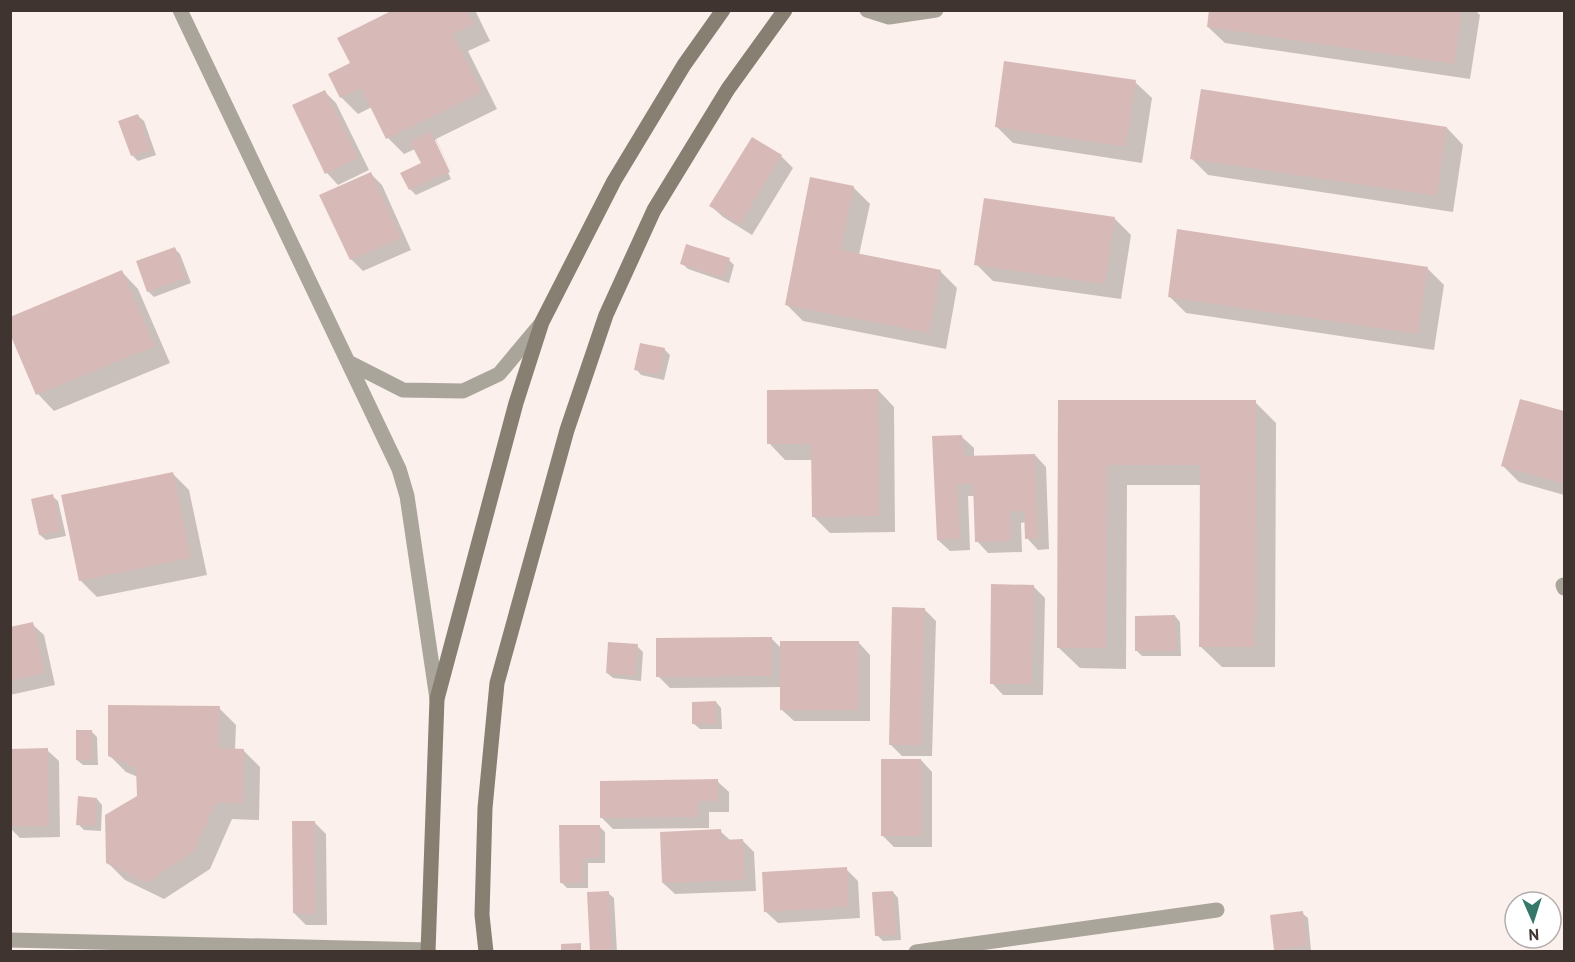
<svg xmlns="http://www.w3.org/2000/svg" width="1575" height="962" font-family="'PT Sans',sans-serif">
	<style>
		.shadow { fill: #0003 }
		.building { fill: #d7bab7 }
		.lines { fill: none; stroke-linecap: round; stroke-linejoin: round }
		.street { stroke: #aaa59b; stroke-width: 15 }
		.secondary { stroke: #877f71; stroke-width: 15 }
	</style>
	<rect width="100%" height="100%" fill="#fcf0ec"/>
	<!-- shadow -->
	<path class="shadow" d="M397 10H475L490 41 468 51 497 109 436 139 454 178 436 140H433L451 179 416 195 410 189 423 164 415 149 404 154 388 138 372 107 358 114 341 97 330 75 352 64Z
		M1211 10H1475L1480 15 1470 79 1225 43 1208 27Z
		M1135 82 1152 98 1142 163 1013 143 996 126Z
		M325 92 336 103 369 170 338 185 327 173Z
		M138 116 144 121 156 155 138 161 133 156 120 122Z
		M1447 128 1463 145 1453 212 1208 175 1191 158Z
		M781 156 793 168 752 235 723 217 711 206Z
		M370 173 382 185 411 250 363 271 351 259 321 196Z
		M853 187 870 204 859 255 940 271 957 288 946 349 803 321 787 305Z
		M1114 218 1131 235 1121 299 993 281 976 264Z
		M174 248 180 254 191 283 154 297 148 291Z
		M729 260 734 265 729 283 688 269 682 263Z
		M1427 268 1444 285 1434 350 1186 313 1169 296Z
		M122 272 138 289 170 363 54 411 38 394Z
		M664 349 670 355 664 380 641 375 636 369Z
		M878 390 894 407 895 532 830 533 813 516V460H785L769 443Z
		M1521 401 1564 413V495L1519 482 1503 466Z
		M1059 402H1255L1276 423 1275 667H1222L1201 647V485H1127L1126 669 1080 668 1059 648Z
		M962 437 974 448V457L1035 455 1046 467 1049 549 1038 550 1027 538 1026 522 1021 523 1022 552 988 553 977 541 975 496H968L970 550 950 551 938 540Z
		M173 474 189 490 207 575 97 597 80 580Z
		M52 496 58 501 66 536 46 540 40 535Z
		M1033 586 1045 598 1043 695H1003L992 683Z
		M925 610 936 621 932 756H902L890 744Z
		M1175 616 1180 622 1181 656H1142L1137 651Z
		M32 624 44 635 55 685 10 695V628Z
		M772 639 782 649 859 643 870 655V721H794L782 710V687L670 688 658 676Z
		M637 646 643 652 641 681 613 678 607 673Z
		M716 702 721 708 722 729H700L694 724Z
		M219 708 236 725 235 750H243L260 767 259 820 232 819 210 869 164 899 125 880 108 863 139 797 138 777 126 772 109 755Z
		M92 732 97 737 98 765H83L77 760Z
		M10 750H47L59 761 60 837 20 838 10 828Z
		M921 760 932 772V847H894L882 835Z
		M717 781 729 792V812H709V828L613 829 602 818Z
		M97 799 102 805 101 831 84 830 78 824Z
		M315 823 326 834 327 925H306L294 913Z
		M599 826 605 832V863H588V888H567L561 882Z
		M720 831 731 841H743L754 852 756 891 675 894 663 883Z
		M846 869 858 881 860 918 778 923 766 912Z
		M893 892 898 898 901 940 883 941 877 935Z
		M608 893 614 898 617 952H591Z
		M1302 913 1308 918 1311 951 1278 952 1275 949Z"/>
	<!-- building -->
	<path class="building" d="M393 10H467L474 24 453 34 482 92 386 139 361 88 340 98 328 74 350 63 337 38Z
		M1209 10H1462L1454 64 1207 27Z
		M1004 61 1136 80 1126 147 995 127Z
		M1201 89 1447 127 1437 196 1190 159Z
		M325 90 358 158 325 174 292 105Z
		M138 114 151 150 131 156 118 121Z
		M431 132 450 172 409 190 400 173 421 163 410 142Z
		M752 137 782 155 740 224 709 206Z
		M371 172 401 238 350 260 319 195Z
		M810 177 854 186 841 250 941 270 929 333 785 305Z
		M984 198 1115 217 1105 284 974 265Z
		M1177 229 1428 267 1418 334 1168 297Z
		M686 244 730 258 724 278 680 264Z
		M175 247 186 278 147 292 136 261Z
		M122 270 155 346 36 395 10 334V317Z
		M640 343 665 348 659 375 634 370Z
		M878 389 879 516 812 517 811 444H767V390Z
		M1520 399 1564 411V484L1501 466Z
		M1058 400H1256L1255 647H1199L1200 465H1107L1106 648H1057Z
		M962 435 964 456 1035 454 1038 538 1025 539 1024 511 1010 512 1011 541 975 542 973 484 957 485 960 539 937 540 932 436Z
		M173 472 191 558 79 581 61 495Z
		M53 494 61 531 39 535 31 499Z
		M991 584 1034 585 1032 684H990Z
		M892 607 925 608 921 745H889Z
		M1175 615 1176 651H1135V616Z
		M33 622 45 673 10 681V627Z
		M772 637V676L656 677V638Z
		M780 641H859V710H780Z
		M608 642 638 644 635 676 606 673Z
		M716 701 717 724H692V702Z
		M108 705 220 706 218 748 244 749 243 803H216L193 852 146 883 106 863 105 815 137 796 136 768 108 756Z
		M76 730H92L93 760H76Z
		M48 748 49 826H10V749Z
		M881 759H921V836H881Z
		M718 779V801H698V817L600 818V781Z
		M78 796 97 798 96 826 76 825Z
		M292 821H315L316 914 293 913Z
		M559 825H600V858H583V883H560Z
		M721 829 722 840 743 839 745 880 662 883 660 832Z
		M847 867 849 907 764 912 762 872Z
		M609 891 612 952H590L587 892Z
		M893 891 896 935 875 936 872 892Z
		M1303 911 1307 946 1274 950 1270 915Z
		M581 943V952H561V944Z"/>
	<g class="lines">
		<!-- street -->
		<path class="street" d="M180 10 399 469 407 496 437 699
			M867 10 889 17 936 10
			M350 363 403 390 463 391 499 374 540 325
			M1563 585 1564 588
			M10 940 428 950
			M916 952 1217 910"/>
		<!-- secondary -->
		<path class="secondary" d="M428 952 437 699 516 403 542 322 614 181 684 65 723 10
			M486 952 482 915 485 808 497 683 567 430 606 315 654 210 728 89 785 10"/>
	</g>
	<!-- border -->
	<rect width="1575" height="962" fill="none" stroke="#3f3430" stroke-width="24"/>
	<!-- north arrow -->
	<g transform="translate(1533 920) rotate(177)"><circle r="28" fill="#ffffff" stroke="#b2aeac" stroke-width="1.5"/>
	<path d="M0-4.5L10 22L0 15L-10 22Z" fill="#357869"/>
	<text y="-9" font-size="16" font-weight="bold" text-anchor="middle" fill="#3f3430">N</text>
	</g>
</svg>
